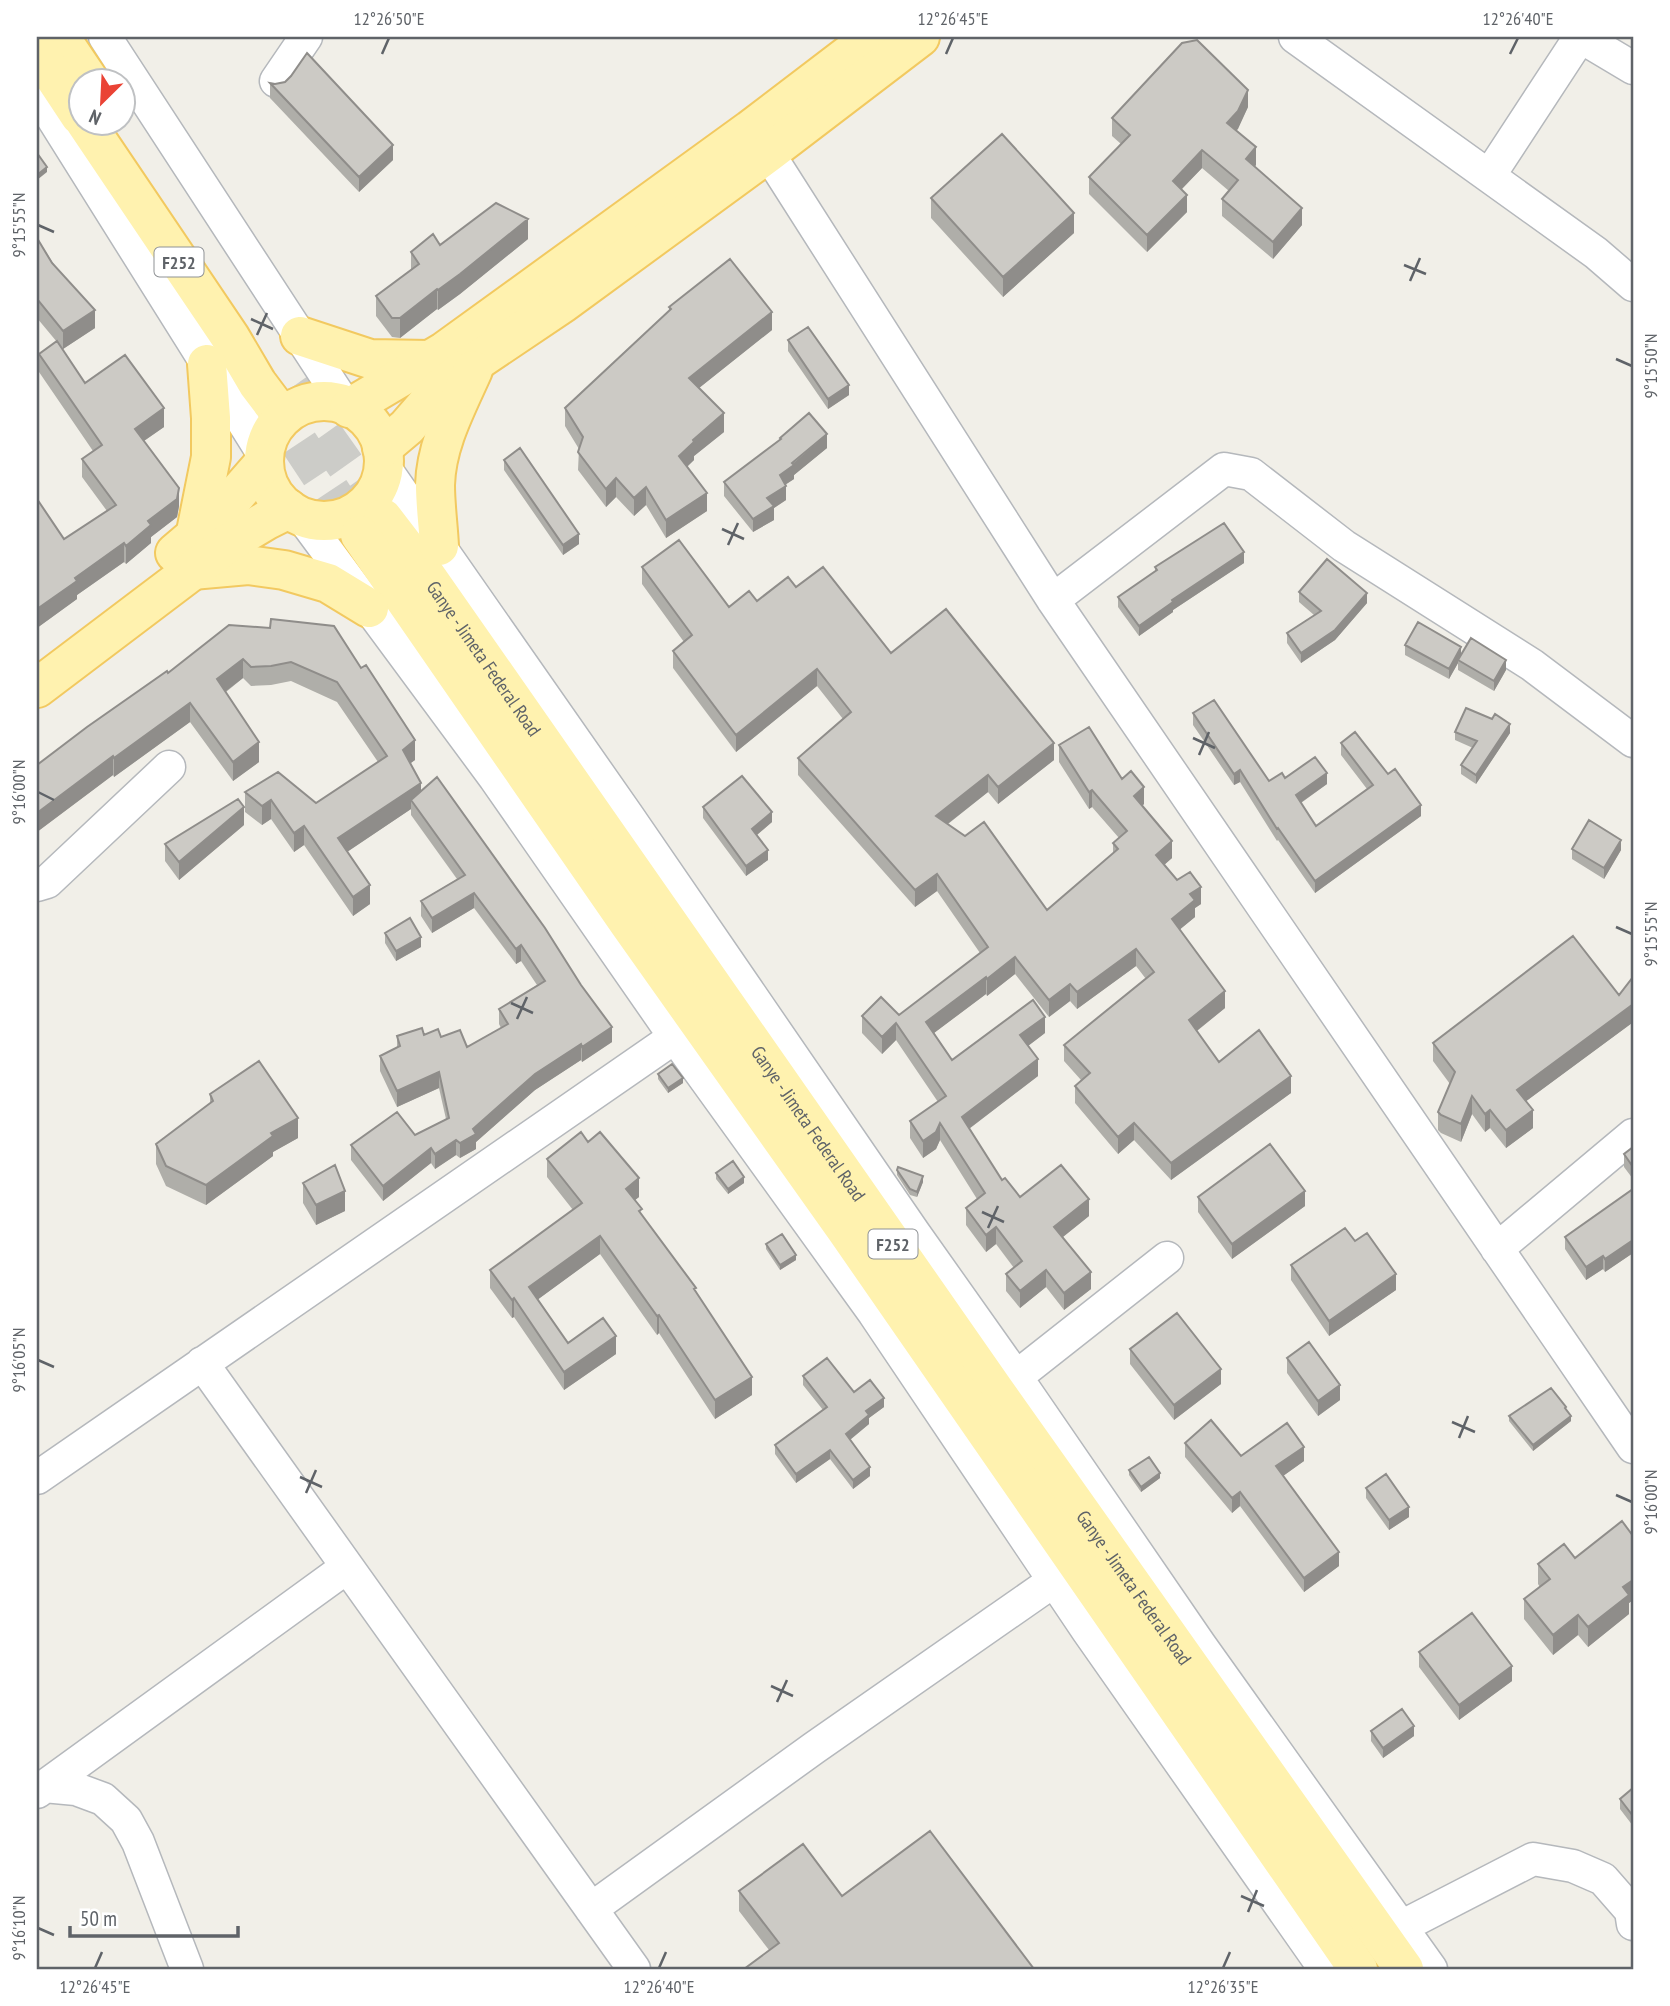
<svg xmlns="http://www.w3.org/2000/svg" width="1670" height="2006" font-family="'PT Sans Narrow',sans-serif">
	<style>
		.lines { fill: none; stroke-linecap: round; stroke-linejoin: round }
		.major-tunnel { stroke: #ccccc8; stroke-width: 38; stroke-dasharray: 38 19; stroke-linecap: butt }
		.minor-casing { stroke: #b5b8bc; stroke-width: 35 }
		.major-casing { stroke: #f2c960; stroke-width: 42 }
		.minor { stroke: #fff; stroke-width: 32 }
		.major { stroke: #fff2af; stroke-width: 38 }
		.wall { fill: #afaea9 }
		.shaded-wall { fill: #8f8d8a }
		.building { fill: #cccac5; stroke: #8f8d8a; stroke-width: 2 }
		.ticks { fill: none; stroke: #5f6368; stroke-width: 2.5 }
		.labels { text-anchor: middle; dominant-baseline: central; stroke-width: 7; stroke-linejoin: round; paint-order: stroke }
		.shield { fill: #fff; stroke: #8f9295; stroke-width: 2 }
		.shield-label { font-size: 18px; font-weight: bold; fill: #5f6368 }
		.street-label { font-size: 19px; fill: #5f6368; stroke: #fff }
		.neatline { fill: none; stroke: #5f6368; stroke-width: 2.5 }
		.ticks-label { font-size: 18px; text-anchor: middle; fill: #5f6368 }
	</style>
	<rect width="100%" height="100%" fill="#f1efe8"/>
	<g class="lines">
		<!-- major-tunnel -->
		<path class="major-tunnel" d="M291 388 383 518
			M299 443 360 535"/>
		<defs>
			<path id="minor" d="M105 37 345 405
				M1295 37 1596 253 1633 285
				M1581 37 1633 68
				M276 81 306 37
				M37 93 264 455
				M753 134 768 153 1053 600 1633 1447
				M1489 176 1580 37
				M384 467 627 815 914 1233 1016 1377 1200 1645 1431 1969
				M302 517 495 778 675 1037 874 1313 1088 1631 1325 1969
				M1053 600 1224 469 1251 474 1344 546 1532 665 1633 741
				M37 885 47 882 169 767
				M1497 1249 1633 1135
				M202 1363 634 1969
				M1016 1377 1167 1258
				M37 1478 675 1037
				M44 1786 76 1789 103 1799 126 1820 138 1842 187 1969
				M37 1792 347 1567
				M591 1909 814 1748 1055 1580
				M1401 1927 1533 1859 1573 1866 1603 1879 1631 1911 1633 1924"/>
			<g id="major">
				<path d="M60 37 89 80"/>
				<path d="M37 51 80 116"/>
				<path d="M85 122 230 337 257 383 272 403"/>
				<path d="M300 336 370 359 431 360"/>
				<circle cx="324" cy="461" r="60"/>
				<path d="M349 408 445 351 750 130 872 37"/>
				<path d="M382 448 407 427 439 390 459 373 563 303 768 153 920 37"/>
				<path id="s1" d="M383 518 416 561 996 1392 1404 1969"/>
				<path d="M360 535 629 924 846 1230 1358 1969"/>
				<path d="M195 537 211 457V418L207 364"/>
				<path d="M439 546C438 526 435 505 435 485 436 444 457 406 473 370"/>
				<path d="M175 553 216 518 264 463"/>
				<path d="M192 570 248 565 284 570 328 583 369 608"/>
				<path d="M37 688 230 542 267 520 289 509"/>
			</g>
		</defs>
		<!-- minor casing -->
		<use href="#minor" class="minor-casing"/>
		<!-- major casing -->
		<use href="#major" class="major-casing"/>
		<!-- minor -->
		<use href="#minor" class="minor"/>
		<!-- major -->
		<use href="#major" class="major"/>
	</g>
	<!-- wall -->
	<path class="wall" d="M270 83 393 160 359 192 270 98Z
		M1248 107 1236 131 1256 165 1254 167 1302 225 1273 259 1222 216V199L1229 191 1202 168 1182 189 1187 212 1147 252 1089 194V177L1121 144 1112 136V118Z
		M931 198 1074 233 1003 297 931 218Z
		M37 238 95 328 63 349 59 344 85 383 164 427 144 441 179 506 177 517 151 537V543L126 564 124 562 77 595V599L37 628V499L64 539 107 511 82 477V459L93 451 39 372V354L57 342 37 318Z
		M528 239 460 294 438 310 437 309 400 338 392 337 376 316V296L411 270V252L440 245Z
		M669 307 772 330 699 388 724 432 694 456V460L687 467 707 511 666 538 646 505 634 516 616 497 606 507 578 470 579 449 565 426V408L669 311Z
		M788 340 849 395 828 409 788 351Z
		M780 438 827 448 794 475V479L785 485 786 500 774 508V520L753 532 724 496V482L780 440Z
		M504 460 579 544 563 555 504 470Z
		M1244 563 1173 610V612L1139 636 1118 607V597L1155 571V567Z
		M642 567 729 607 757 601 796 587 891 653 1054 760 998 804 988 792 948 824 1047 910 1113 854V843L1119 838 1092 807 1089 809 1059 762V745L1122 779 1144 804 1142 806 1172 858 1164 865 1201 904 1195 908V917L1180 929 1225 1008 1197 1031 1219 1062 1291 1093 1171 1180 1134 1140 1118 1154 1075 1103V1086L1081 1080 1064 1061V1045L1146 979 1136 966 1077 1009 1070 1001 1049 1017 1015 974 987 996 986 994 934 1033 952 1060 1045 1033 1028 1046 1038 1076 969 1129 1002 1180 1020 1197 1089 1216 1063 1237 1091 1289 1064 1310 1046 1287 1020 1308 1006 1291V1274L1014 1268 996 1244 986 1252 966 1225V1208L977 1199 940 1140 936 1149 923 1158 910 1138V1121L938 1102 896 1040 882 1054 862 1033V1016L899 1015 980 953 937 891 915 907 798 775V758L843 719 817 686 736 752 673 668V651L684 642 642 584Z
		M1299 592 1367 603 1335 640 1301 663 1287 643V633L1314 615 1299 602Z
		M334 626 415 760 410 763 421 790 612 1042 582 1062 581 1060 535 1090 476 1142V1149L460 1158 456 1155 435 1169 431 1163 383 1201 351 1160V1145L415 1135 446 1119 439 1088 397 1107 380 1071V1056L397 1047V1036L424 1035 441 1037 467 1047 501 1028 499 1024V1009L537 985 521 961 516 964 474 908 432 933 421 916V901L457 879 411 815V809L347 852 370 904 353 916 304 845 294 852 271 819 262 825 245 812V792L316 803 378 762 337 702 291 681 271 685 251 686 243 678 226 692 259 762 233 781 190 722 114 777 113 775 37 832V765L168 673 270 628Z
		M1405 645 1506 670 1494 691 1458 670V663L1449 679 1405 655Z
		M1193 713 1269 781 1285 778 1327 784 1301 803 1316 826 1367 789 1341 755V743L1421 816 1315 893 1278 840 1277 841 1240 782 1234 785 1193 725Z
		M1455 732 1510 733 1476 784 1461 774V765L1473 748 1455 740Z
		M703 807 772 822 757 835 768 860 746 876 703 818Z
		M244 825 179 880 165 861V844Z
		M1572 849 1621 850 1604 879 1572 859Z
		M385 933 421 947 396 961 385 943Z
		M1633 977V1025L1632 1023 1526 1101 1533 1128 1506 1148 1490 1128 1485 1132 1472 1114 1461 1142 1441 1133 1438 1130V1112L1450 1084 1433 1061V1043L1619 995Z
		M658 1074 683 1083 668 1093 658 1079Z
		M210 1094 298 1138 273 1152V1156L206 1205 166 1186 156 1164V1144L210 1103Z
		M588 1142 639 1197 635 1200 642 1215 696 1291 752 1395 715 1419 659 1333 657 1335 600 1254 538 1299 568 1343 616 1354 564 1390 514 1317 512 1318 490 1288V1270L573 1210 547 1177V1159Z
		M1633 1147V1179L1624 1167V1154Z
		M897 1170 923 1182 917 1197 910 1195 897 1175Z
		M716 1173 744 1183 728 1194 716 1179Z
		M303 1183 345 1211 316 1225 303 1203Z
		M1633 1189V1253L1605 1272 1603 1269 1586 1280 1565 1249V1237Z
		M1198 1197 1305 1206 1232 1259 1198 1212Z
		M1355 1241 1396 1290 1329 1336 1291 1280V1265Z
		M766 1244 796 1260 780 1270 766 1249Z
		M1130 1349 1221 1384 1174 1420 1130 1364Z
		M1287 1358 1340 1400 1318 1416 1287 1373Z
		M803 1376 854 1392 884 1407 869 1418V1424L850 1440 870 1476 853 1489 830 1459 796 1483 775 1454V1445L823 1410 803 1385Z
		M1566 1410 1571 1421 1533 1451 1509 1421V1416Z
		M1185 1443 1241 1456 1304 1461 1283 1476 1339 1566 1304 1592 1240 1506 1232 1513 1185 1457Z
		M1129 1470 1160 1478 1141 1492 1129 1475Z
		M1366 1488 1409 1517 1389 1530 1366 1498Z
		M1633 1536V1600L1629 1603V1614L1588 1647 1578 1635 1553 1655 1524 1619V1599L1540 1587 1538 1584V1564L1575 1558Z
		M1419 1652 1512 1681 1459 1720 1419 1667Z
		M1371 1731 1414 1736 1383 1758 1371 1741Z
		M1633 1788V1826L1620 1809V1799Z
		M739 1891 842 1896 769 1950 739 1911Z"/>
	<!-- shaded-wall -->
	<path class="shaded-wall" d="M1248 90V107L1238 129 1227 140V123Z
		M393 145V160L359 192V177Z
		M1256 147V165L1246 177V159Z
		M1202 150V168L1173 198V181Z
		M47 167V172L37 180V175Z
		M1187 195V212L1147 252V235Z
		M1302 208V225L1273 259V242Z
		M1074 213V233L1003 297V277Z
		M528 219V239L460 294 438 310V290Z
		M437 289V309L400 338V318Z
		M95 310V328L63 349V331Z
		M772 312V330L689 396V378Z
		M849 385V395L828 409V399Z
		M164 408V427L135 447V429Z
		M724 413V432L694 456V460L679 474V456L693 440Z
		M827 434V448L794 475V479L780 488V475Z
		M616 478V497L606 507V489Z
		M786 486V500L774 508V520L753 532V519L767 498Z
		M646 487V505L634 516V498Z
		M179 488V506L177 517 151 537V543L126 564V546Z
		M707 493V511L666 538V520Z
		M579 534V544L563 555V545Z
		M124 543V562L77 595V599L37 628V609L75 578Z
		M1244 552V563L1173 610V612L1139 636V626L1172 600Z
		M1367 593V603L1335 640 1301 663V653Z
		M1461 647V657L1458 660V663L1449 679V669Z
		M243 659V678L217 698V679Z
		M1506 660V670L1494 691V681Z
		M817 669V686L736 752V735Z
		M190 703V722L114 777V758Z
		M1510 724V733L1476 784V775Z
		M415 740V760L403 769V750Z
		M259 742V762L233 781V762Z
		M1054 743V760L998 804V787Z
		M113 756V775L37 832V813Z
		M1240 770V782L1234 785V774Z
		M1327 773V784L1296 806V795Z
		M988 775V792L936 833V816Z
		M421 783V802L411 800V809L338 858V838Z
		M1144 787V804L1134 813V796Z
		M1092 790V807L1089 809V792Z
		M271 800V819L262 825V806Z
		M1421 805V816L1315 893V881Z
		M244 807V825L179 880V862Z
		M772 812V822L752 839V829Z
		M304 826V845L294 852V833Z
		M1621 840V850L1604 879V868Z
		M1172 841V858L1156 872V855Z
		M768 850V860L746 876V866Z
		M937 874V891L915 907V890Z
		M370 885V904L353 916V897Z
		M1201 887V904L1195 908V917L1172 936V919L1190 894Z
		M474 893V908L432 933V918Z
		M421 937V947L396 961V951Z
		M521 945V961L516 964V949Z
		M1136 949V966L1077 1009V992Z
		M1015 957V974L987 996V979Z
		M986 977V994L926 1039V1022Z
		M1070 984V1001L1049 1017V1000Z
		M1225 991V1008L1189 1037V1020Z
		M1632 1005V1023L1517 1108V1090Z
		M1045 1017V1033L1020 1052V1035Z
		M896 1023V1040L882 1054V1037Z
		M612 1027V1042L582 1062V1047Z
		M581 1044V1060L535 1090 476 1142V1149L460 1158V1143L473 1129 535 1074Z
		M1038 1059V1076L962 1134V1117Z
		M439 1072V1088L397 1107V1091Z
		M1291 1076V1093L1171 1180V1163Z
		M683 1078V1083L668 1093V1088Z
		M1472 1096V1114L1461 1142V1124Z
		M1490 1110V1128L1485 1132V1114Z
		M1533 1110V1128L1506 1148V1130Z
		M298 1118V1138L273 1152V1156L206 1205V1185L271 1133Z
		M940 1123V1140L936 1149 923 1158V1141Z
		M1134 1123V1140L1118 1154V1137Z
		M456 1140V1155L435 1169V1154Z
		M431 1148V1163L383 1201V1186Z
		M923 1176V1182L917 1197V1192Z
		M744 1177V1183L728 1194V1189Z
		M639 1178V1197L626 1207V1189Z
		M345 1191V1211L316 1225V1205Z
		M1305 1191V1206L1232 1259V1244Z
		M1089 1199V1216L1054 1244V1227Z
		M996 1227V1244L986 1252V1235Z
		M600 1236V1254L529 1306V1287Z
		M1633 1240V1253L1605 1272V1259Z
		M796 1255V1260L780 1270V1265Z
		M1603 1256V1269L1586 1280V1267Z
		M1046 1270V1287L1020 1308V1291Z
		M1091 1272V1289L1064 1310V1293Z
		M1396 1274V1290L1329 1336V1321Z
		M514 1298V1317L512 1318V1300Z
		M659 1315V1333L657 1335V1316Z
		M616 1336V1354L564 1390V1372Z
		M1221 1369V1384L1174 1420V1405Z
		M752 1377V1395L715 1419V1400Z
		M1340 1385V1400L1318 1416V1401Z
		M884 1398V1407L869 1418V1424L846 1443V1434L866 1411Z
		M1571 1416V1421L1533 1451V1445Z
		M1304 1447V1461L1276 1481V1466Z
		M830 1450V1459L796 1483V1474Z
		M870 1467V1476L853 1489V1480Z
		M1160 1473V1478L1141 1492V1487Z
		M1240 1492V1506L1232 1513V1498Z
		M1409 1507V1517L1389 1530V1520Z
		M1339 1552V1566L1304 1592V1578Z
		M1633 1580V1600L1629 1603V1614L1588 1647V1627L1623 1587Z
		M1578 1615V1635L1553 1655V1635Z
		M1512 1666V1681L1459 1720V1705Z
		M1414 1726V1736L1383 1758V1748Z"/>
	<!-- building -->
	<path class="building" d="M1197 40 1248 90 1238 111 1227 123 1256 147 1246 159 1302 208 1273 242 1222 199 1238 180 1202 150 1173 181 1187 195 1147 235 1089 177 1130 135 1112 118 1182 43Z
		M307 53 393 145 359 177 270 83 275 84 285 82 291 76Z
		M1002 134 1074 213 1003 277 931 198Z
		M37 153 47 167 37 175Z
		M496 203 528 219 460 274 438 290 437 289 400 318H392L376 296 419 264 411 252 433 234 440 245Z
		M37 238 52 263 95 310 63 331 37 299Z
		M730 259 772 312 689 378 724 413 693 440 694 442 679 456 707 493 666 520 646 487 634 498 616 478 606 489 578 452 583 437 565 408 671 309 669 307Z
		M808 327 849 385 828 399 788 340Z
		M57 341 85 383 125 355 164 408 135 429 179 488 177 499 148 521 151 525 126 546 124 543 75 578 77 581 37 609V499L64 539 116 505 82 459 102 445 39 354Z
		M809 413 827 434 792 463 794 465 780 475 786 486 767 498 774 506 753 519 724 482 781 439 780 438Z
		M520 448 579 534 563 545 504 460Z
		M1224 523 1244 552 1172 600 1173 602 1139 626 1118 597 1157 570 1155 567Z
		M679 540 729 607 749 591 757 601 788 577 796 587 823 567 891 653 946 609 1054 743 998 787 988 775 936 816 965 836 984 822 1047 910 1118 849 1113 843 1127 831 1092 790 1089 792 1059 745 1089 727 1122 779 1131 771 1144 787 1134 796 1172 841 1156 855 1177 880 1190 872 1201 887 1190 894 1195 900 1172 919 1225 991 1189 1020 1219 1062 1259 1030 1291 1076 1171 1163 1134 1123 1118 1137 1075 1086 1090 1073 1064 1045 1154 972 1136 949 1077 992 1070 984 1049 1000 1015 957 987 979 986 977 926 1022 952 1060 1033 1000 1045 1017 1020 1035 1038 1059 962 1117 1002 1180 1005 1178 1020 1197 1061 1165 1089 1199 1054 1227 1091 1272 1064 1293 1046 1270 1020 1291 1006 1274 1022 1261 996 1227 986 1235 966 1208 985 1193 940 1123 936 1132 923 1141 910 1121 946 1096 896 1023 882 1037 862 1016 881 997 899 1015 988 947 937 874 915 890 798 758 851 712 817 669 736 735 673 651 692 635 642 567Z
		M1327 559 1367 593 1335 630 1301 653 1287 633 1321 611 1299 592Z
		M271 619 334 626 361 668 366 665 415 740 403 750 421 783 338 838 370 885 353 897 304 826 294 833 271 800 262 806 245 792 278 772 316 803 387 756 337 682 291 662 271 666 251 667 243 659 217 679 259 742 233 762 190 703 114 758 113 756 37 813V765L87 727 167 671 168 673 229 625 270 628Z
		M1418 622 1461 647 1449 669 1405 645Z
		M1471 638 1506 660 1494 681 1458 660Z
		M1214 700 1269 781 1282 773 1285 778 1315 757 1327 773 1296 795 1316 826 1373 785 1341 743 1355 732 1388 774 1395 769 1421 805 1315 881 1278 828 1277 829 1240 770 1234 774 1193 713Z
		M1466 708 1492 719 1495 714 1510 724 1476 775 1461 765 1477 741 1455 732Z
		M742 776 772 812 752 829 768 850 746 866 703 807Z
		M437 777 545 928 581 985 612 1027 582 1047 581 1044 535 1074 473 1129 476 1134 460 1143 456 1140 435 1154 431 1148 383 1186 351 1145 397 1112 415 1135 449 1118 439 1072 397 1091 380 1056 400 1046 397 1036 422 1028 424 1035 438 1029 441 1037 460 1030 467 1047 508 1024 499 1009 545 981 521 945 516 949 474 893 432 918 421 901 465 875 411 800Z
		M238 799 244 807 179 862 165 844Z
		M1589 820 1621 840 1604 868 1572 849Z
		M410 918 421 937 396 951 385 933Z
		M1573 936 1619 995 1633 977V1007L1632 1005 1517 1090 1533 1110 1506 1130 1490 1110 1485 1114 1472 1096 1461 1124 1441 1115 1438 1112 1455 1072 1433 1043Z
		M259 1061 298 1118 271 1133 273 1136 206 1185 166 1166 156 1144 213 1101 210 1094Z
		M672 1064 683 1078 668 1088 658 1074Z
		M581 1132 588 1142 600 1132 639 1178 626 1189 642 1209 639 1211 696 1288 694 1289 752 1377 715 1400 659 1315 657 1316 600 1236 529 1287 568 1343 603 1318 616 1336 564 1372 514 1298 512 1300 490 1270 582 1203 547 1159Z
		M1270 1144 1305 1191 1232 1244 1198 1197Z
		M1633 1147V1167L1624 1154Z
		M733 1161 744 1177 728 1189 716 1173Z
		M335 1165 345 1191 316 1205 303 1183Z
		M898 1167 923 1176 917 1192 910 1189 897 1170Z
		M1633 1189V1240L1605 1259 1603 1256 1586 1267 1565 1237Z
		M1345 1228 1355 1241 1367 1233 1396 1274 1329 1321 1291 1265Z
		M782 1234 796 1255 780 1265 766 1244Z
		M1177 1313 1221 1369 1174 1405 1130 1349Z
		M1309 1342 1340 1385 1318 1401 1287 1358Z
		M827 1358 854 1392 870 1380 884 1398 866 1411 869 1415 846 1434 870 1467 853 1480 830 1450 796 1474 775 1445 827 1407 803 1376Z
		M1551 1388 1566 1407 1565 1408 1571 1416 1533 1445 1509 1416Z
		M1211 1420 1241 1456 1287 1423 1304 1447 1276 1466 1339 1552 1304 1578 1240 1492 1232 1498 1185 1443Z
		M1149 1457 1160 1473 1141 1487 1129 1470Z
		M1386 1474 1409 1507 1389 1520 1366 1488Z
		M1622 1521 1633 1536V1580L1623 1587 1629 1595 1588 1627 1578 1615 1553 1635 1524 1599 1550 1579 1538 1564 1564 1544 1575 1558Z
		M1472 1613 1512 1666 1459 1705 1419 1652Z
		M1402 1709 1414 1726 1383 1748 1371 1731Z
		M1633 1788V1816L1620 1799Z
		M930 1831 1034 1969H744L779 1943 739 1891 803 1844 842 1896Z"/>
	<!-- ticks -->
	<path class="ticks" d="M382 54 389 38M946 54 953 38M1510 54 1518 38M38 225 54 232M1404 265 1426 274M1410 281 1420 258M251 319 273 329M257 335 267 313M1616 359 1632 366M722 529 744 539M728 545 738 523M1193 738 1215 748M1199 755 1209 732M38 792 54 800M1616 927 1632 934M511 1003 533 1013M517 1019 527 997M982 1212 1004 1222M988 1228 998 1206M38 1360 54 1367M1452 1422 1475 1432M1459 1438 1468 1416M300 1477 322 1487M306 1493 316 1470M1616 1495 1632 1502M771 1686 793 1696M777 1702 787 1680M1241 1896 1264 1906M1248 1912 1257 1890M38 1928 54 1935M95 1968 102 1952M659 1968 666 1952M1223 1968 1230 1952"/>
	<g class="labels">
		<!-- shield labels -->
		<g class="shield">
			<rect x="154.5" y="247.5" width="49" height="29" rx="5"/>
			<rect x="868.5" y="1229.5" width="49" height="29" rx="5"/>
		</g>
		<g class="shield-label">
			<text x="179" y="262">F252</text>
			<text x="893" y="1244">F252</text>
		</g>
		<!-- street labels -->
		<g class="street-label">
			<text stroke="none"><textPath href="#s1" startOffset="173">Ganye - Jimeta Federal Road</textPath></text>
			<text stroke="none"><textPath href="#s1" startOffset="740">Ganye - Jimeta Federal Road</textPath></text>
			<text stroke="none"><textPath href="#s1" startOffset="1307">Ganye - Jimeta Federal Road</textPath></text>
		</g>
	</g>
	<!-- border -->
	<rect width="1670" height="2006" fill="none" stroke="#ffffff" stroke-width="77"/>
	<!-- north arrow -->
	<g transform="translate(102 102) rotate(204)"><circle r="33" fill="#ffffff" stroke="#bfc1c3" stroke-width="2"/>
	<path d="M0-5L12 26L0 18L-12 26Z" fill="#ea4335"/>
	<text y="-10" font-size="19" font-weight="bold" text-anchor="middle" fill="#5f6368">N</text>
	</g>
	<!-- scale -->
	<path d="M70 1926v10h168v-10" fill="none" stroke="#5f6368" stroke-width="3.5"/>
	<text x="80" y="1926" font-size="21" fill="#5f6368" stroke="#ffffff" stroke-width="5" paint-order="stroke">50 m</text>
	<rect x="38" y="38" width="1594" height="1930" class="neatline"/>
	<g class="ticks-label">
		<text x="389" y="25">12°26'50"E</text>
		<text x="953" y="25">12°26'45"E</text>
		<text x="1518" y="25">12°26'40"E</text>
		<text transform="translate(19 225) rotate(-90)" y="6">9°15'55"N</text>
		<text transform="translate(1651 366) rotate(-90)" y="6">9°15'50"N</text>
		<text transform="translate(19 792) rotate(-90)" y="6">9°16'00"N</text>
		<text transform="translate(1651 934) rotate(-90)" y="6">9°15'55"N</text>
		<text transform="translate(19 1360) rotate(-90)" y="6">9°16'05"N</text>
		<text transform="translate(1651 1502) rotate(-90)" y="6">9°16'00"N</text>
		<text transform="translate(19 1928) rotate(-90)" y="6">9°16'10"N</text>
		<text x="95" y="1993">12°26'45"E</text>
		<text x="659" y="1993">12°26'40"E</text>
		<text x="1223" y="1993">12°26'35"E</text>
	</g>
</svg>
